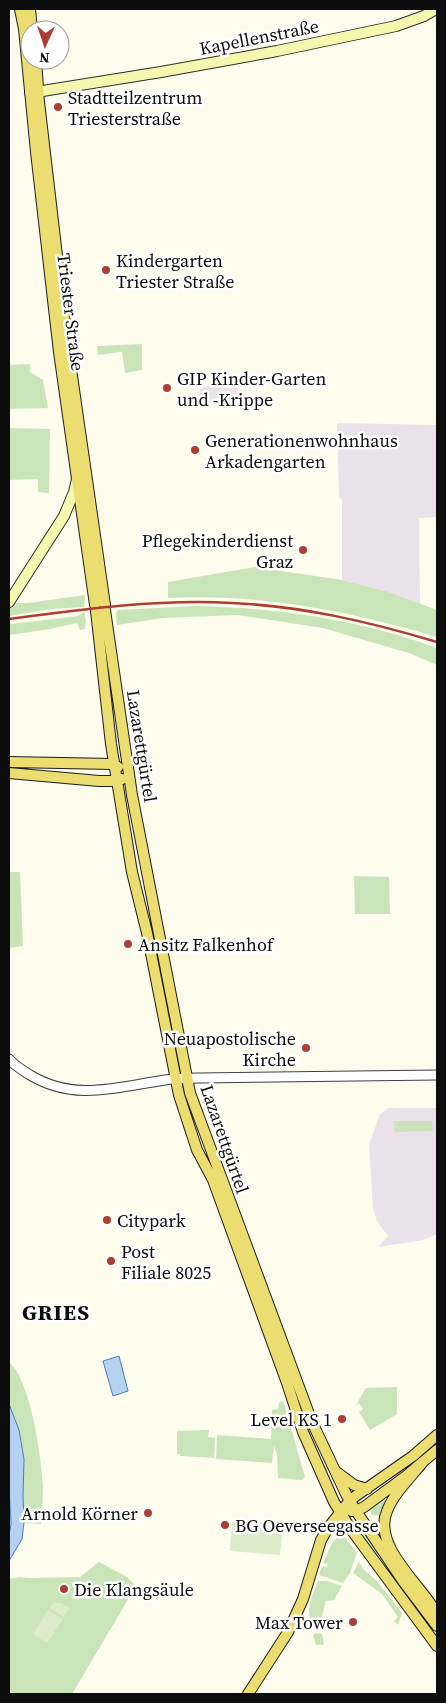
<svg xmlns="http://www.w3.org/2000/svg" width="446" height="1703" font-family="'Source Serif 4',serif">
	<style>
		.industrial { fill: #eae1ea }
		.green { fill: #cae4ba }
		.pitch { fill: #dceccb }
		.water { fill: #b6d2f0; stroke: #457ebf }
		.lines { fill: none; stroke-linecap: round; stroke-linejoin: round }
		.tertiary-casing { stroke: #3f3f3f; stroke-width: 11 }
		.secondary-casing { stroke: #2e2e2e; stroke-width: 12 }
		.primary-casing { stroke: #1d1d1d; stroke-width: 12 }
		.tertiary { stroke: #fff; stroke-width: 9 }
		.secondary { stroke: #f5f7ae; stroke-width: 10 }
		.primary { stroke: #ebdd6f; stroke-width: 10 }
		.rail { stroke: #ae3d32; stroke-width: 2.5 }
		.poi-dot { fill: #ae3d32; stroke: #fff; stroke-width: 2 }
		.labels { text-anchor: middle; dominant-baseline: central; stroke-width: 5; stroke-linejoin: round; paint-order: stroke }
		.street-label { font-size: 18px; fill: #0c0c0c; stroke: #fff }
		.poi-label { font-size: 18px; fill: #0c0c0c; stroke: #fff; text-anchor: start }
		.district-label { font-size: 22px; font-weight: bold; letter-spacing: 1px; fill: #0c0c0c; stroke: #fff }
	</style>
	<rect width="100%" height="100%" fill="#fdfced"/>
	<!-- industrial -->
	<path class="industrial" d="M209 386 238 388 237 405 204 402 199 397 200 387Z
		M337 423 437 425V517L419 518 420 604 386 591 342 580V499L339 498Z
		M389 1108H437V1234L423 1240 378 1247 388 1236 377 1221 373 1208 369 1145 380 1114Z"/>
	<!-- green -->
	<path class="green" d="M142 344V370L125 373 122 352 98 355 97 346Z
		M30 364V372L43 380 48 408 9 409V365Z
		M9 428 50 429 49 493 38 492V479L9 480Z
		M255 567 342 580 386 591 437 610V637C350 611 259 593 168 598V582Z
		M85 595 84 607 51 609 9 616V609L13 604 17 603H28Z
		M197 606C279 608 360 620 437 648V665L409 653 323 628 238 615 163 618 117 625 116 612 118 610Z
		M84 612 86 620 85 629 80 630 77 623 50 629 9 635V623L12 624 78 616Z
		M9 872H20L23 946 9 948Z
		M354 876 389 877 390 914H355Z
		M394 1121H432L433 1131 395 1132Z
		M9 1362C31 1381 41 1456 43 1485 43 1498 42 1511 41 1524L24 1523 23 1496 24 1459 19 1430 9 1404Z
		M397 1387V1414L370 1430 359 1412 363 1409 359 1403 356 1405 366 1388Z
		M283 1400 305 1477 302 1480 278 1478 277 1454 274 1446 272 1463 216 1459 217 1435 271 1439 272 1410 278 1409 279 1403Z
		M209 1430 208 1437 215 1438 214 1458 180 1456V1454H177V1431Z
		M384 1498 386 1499 380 1516 372 1515 369 1509Z
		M360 1526 391 1574 437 1635V1638L356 1528Z
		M340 1535 344 1536 357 1553 350 1573 343 1583 319 1575 322 1566 327 1567 328 1564 323 1563 332 1543Z
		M99 1562 127 1577 136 1586 72 1694H9V1579L19 1577 30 1578 80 1577Z
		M359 1562 364 1570 377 1581 402 1613 398 1625 394 1621 398 1617 382 1594 353 1573Z
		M318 1581H327L342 1586 334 1600 326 1601 322 1616V1623C321 1626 317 1628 313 1626 304 1610 312 1598 318 1581Z
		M315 1633 322 1634 324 1645H316L313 1635Z"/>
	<!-- pitch -->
	<path class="pitch" d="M232 1522 283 1525 280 1555 230 1551Z
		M53 1603H61L70 1608 63 1617 50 1608Z
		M48 1610 63 1619 47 1643 33 1634Z"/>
	<!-- water -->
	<path class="water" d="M119 1356 128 1391 113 1396 103 1361Z
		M9 1404 19 1430 24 1459 23 1496 24 1523 22 1539 9 1561V1534L11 1524 9 1487Z"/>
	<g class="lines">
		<defs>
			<path id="tertiary" d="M9 1059C15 1066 22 1070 30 1075 75 1102 117 1087 165 1080 176 1078 188 1078 200 1078L437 1075"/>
			<path id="secondary" d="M30 93 161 72 277 51 396 26 424 16 436 9
				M9 602 64 516 74 492 77 479"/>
			<path id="primary" d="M20 9 24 29 36 152 59 352 95 605
				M30 9 32 30
				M36 60 39 102 67 341 105 605
				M105 610 132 795 190 1093 312 1422 346 1494 356 1511 403 1581 437 1626
				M96 611 111 744 132 872 147 933 179 1095 197 1150 213 1180 287 1383 303 1432 334 1502 350 1528 437 1646
				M9 762 113 764 118 767
				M9 773 99 781H116L122 779
				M423 1462C411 1477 394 1493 387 1511 372 1547 422 1585 437 1614
				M338 1473 354 1485 367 1489
				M351 1511H356L364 1507 406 1476 437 1450
				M248 1694 288 1632 303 1599 321 1540 328 1528 350 1500 413 1456 437 1435"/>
		</defs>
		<!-- tertiary casing -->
		<use href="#tertiary" class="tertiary-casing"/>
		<!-- secondary casing -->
		<use href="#secondary" class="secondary-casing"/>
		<!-- primary casing -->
		<use href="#primary" class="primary-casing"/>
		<!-- tertiary -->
		<use href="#tertiary" class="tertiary"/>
		<!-- secondary -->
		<use href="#secondary" class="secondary"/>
		<!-- primary -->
		<use href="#primary" class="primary"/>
		<!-- rail -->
		<path class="rail" d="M9 619C83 609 158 599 232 603 302 606 370 622 437 642"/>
	</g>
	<!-- markers -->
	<g class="poi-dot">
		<circle cx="58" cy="107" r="5"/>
		<circle cx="106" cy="270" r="5"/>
		<circle cx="167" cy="388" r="5"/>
		<circle cx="195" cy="450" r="5"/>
		<circle cx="303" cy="550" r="5"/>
		<circle cx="128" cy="944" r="5"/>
		<circle cx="306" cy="1048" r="5"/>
		<circle cx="107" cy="1220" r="5"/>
		<circle cx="111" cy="1261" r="5"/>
		<circle cx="342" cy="1419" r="5"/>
		<circle cx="148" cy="1513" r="5"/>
		<circle cx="225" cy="1525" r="5"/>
		<circle cx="64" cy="1589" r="5"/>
		<circle cx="353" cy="1622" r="5"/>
	</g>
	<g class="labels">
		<!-- street labels -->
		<g class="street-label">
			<text transform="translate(259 37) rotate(-11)">Kapellenstraße</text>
			<text transform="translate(71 312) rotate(83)">Triester Straße</text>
			<text transform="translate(142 746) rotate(81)">Lazarettgürtel</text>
			<text transform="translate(225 1139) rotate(71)">Lazarettgürtel</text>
		</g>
		<!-- poi labels -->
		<g class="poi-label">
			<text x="68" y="97">Stadtteilzentrum<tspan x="68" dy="21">Triesterstraße</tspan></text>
			<text x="116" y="260">Kindergarten<tspan x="116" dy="21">Triester Straße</tspan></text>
			<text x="177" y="378">GIP Kinder-Garten<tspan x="177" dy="21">und -Krippe</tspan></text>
			<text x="205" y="440">Generationenwohnhaus<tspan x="205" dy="21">Arkadengarten</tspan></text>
			<text x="293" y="540" text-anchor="end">Pflegekinderdienst<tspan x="293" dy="21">Graz</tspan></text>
			<text x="138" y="944">Ansitz Falkenhof</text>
			<text x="296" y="1038" text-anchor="end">Neuapostolische<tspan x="296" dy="21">Kirche</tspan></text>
			<text x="117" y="1220">Citypark</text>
			<text x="121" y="1251">Post<tspan x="121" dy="21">Filiale 8025</tspan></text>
			<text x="332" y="1419" text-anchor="end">Level KS 1</text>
			<text x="138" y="1513" text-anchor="end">Arnold Körner</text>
			<text x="235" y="1525">BG Oeverseegasse</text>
			<text x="74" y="1589">Die Klangsäule</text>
			<text x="343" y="1622" text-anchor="end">Max Tower</text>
		</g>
		<!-- district labels -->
		<g class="district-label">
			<text x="56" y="1312">GRIES</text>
		</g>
	</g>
	<!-- border -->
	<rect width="446" height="1703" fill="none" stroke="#0c0c0c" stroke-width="20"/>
	<!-- north arrow -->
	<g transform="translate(45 45) rotate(183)"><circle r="24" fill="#ffffff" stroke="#9e9e9e"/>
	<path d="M0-4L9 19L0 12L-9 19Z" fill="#ae3d32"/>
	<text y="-8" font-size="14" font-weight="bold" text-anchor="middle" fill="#0c0c0c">N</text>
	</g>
</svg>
